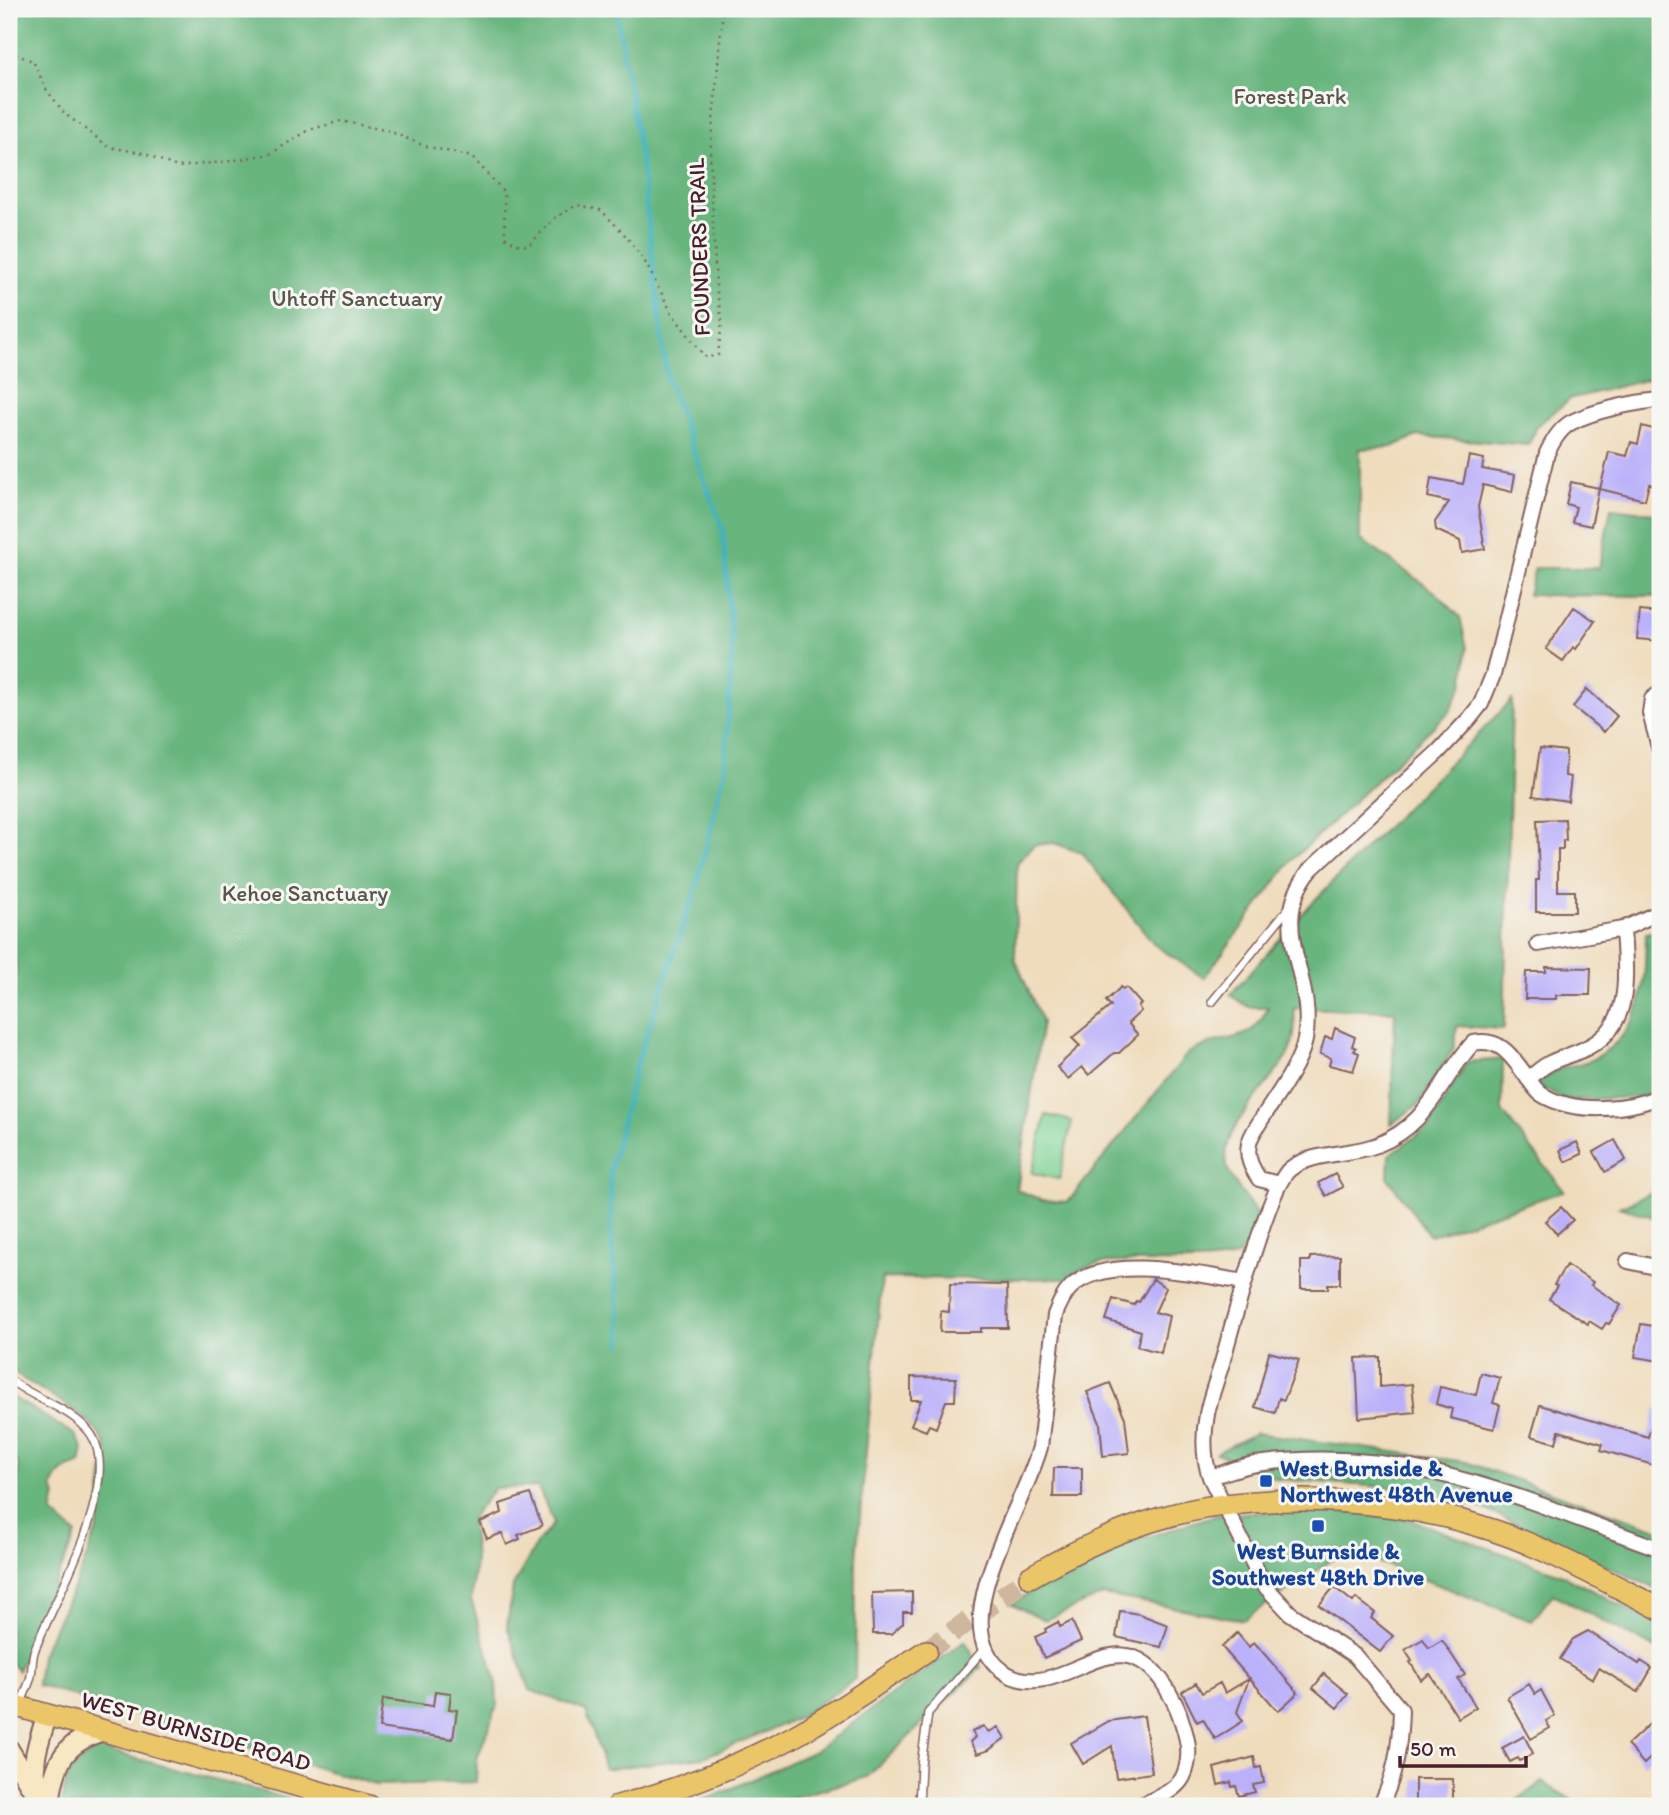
<svg xmlns="http://www.w3.org/2000/svg" width="1669" height="1815" font-family="Itim,sans-serif">
	<style>
		.green { fill: #7fd395; stroke: #647960; stroke-width: 2 }
		.forest { fill: #67b57e; stroke: #586a54; stroke-width: 2 }
		.lines { fill: none; stroke-linecap: round; stroke-linejoin: round }
		.stream { stroke: #43b3bc; stroke-width: 5 }
		.building { fill: #bbb1fa }
		.primary-tunnel { stroke: #ceb69f; stroke-width: 21; stroke-dasharray: 21 10; stroke-linecap: butt }
		.service-casing { stroke: #84615e; stroke-width: 10 }
		.minor-casing { stroke: #84615e; stroke-width: 18 }
		.secondary-casing { stroke: #84615e; stroke-width: 23 }
		.primary-casing { stroke: #84615e; stroke-width: 24 }
		.path { stroke: #84615e; stroke-width: 2.5; stroke-dasharray: 2 5; stroke-linecap: butt }
		.service { stroke: #fff; stroke-width: 7 }
		.minor { stroke: #fff; stroke-width: 14 }
		.secondary { stroke: #f7e8c3; stroke-width: 19 }
		.primary { stroke: #ebc669; stroke-width: 21 }
		.transit-dot { fill: #1a4fb4; stroke: #f6f6f2; stroke-width: 2.5 }
		.labels { text-anchor: middle; dominant-baseline: central; stroke-width: 6; stroke-linejoin: round; paint-order: stroke }
		.park-label { font-size: 23px; fill: #5a554b; stroke: #f6f6f2 }
		.street-label { font-size: 23px; fill: #4a1f2b; stroke: #f6f6f2 }
		.transit-label { font-size: 23px; font-weight: bold; fill: #164399; stroke: #f6f6f2; text-anchor: start }
	</style>
	<rect width="100%" height="100%" fill="#f6f6f2"/>
	<filter id="ink" filterUnits="userSpaceOnUse"><feTurbulence type="fractalNoise" baseFrequency=".0143" numOctaves="2"/><feDisplacementMap in="SourceGraphic" scale="14" xChannelSelector="R" yChannelSelector="G"/><feConvolveMatrix kernelMatrix="1 2 1 2 8 2 1 2 1" color-interpolation-filters="sRGB"/></filter>
	<filter id="wash" filterUnits="userSpaceOnUse"><feTurbulence type="fractalNoise" baseFrequency=".00686" numOctaves="4" result="noise"/><feDisplacementMap in="SourceGraphic" scale="28" xChannelSelector="R" yChannelSelector="G"/><feGaussianBlur stdDeviation="1.57" result="paint"/><feColorMatrix in="noise" values="0 0 0 0 0 0 0 0 0 0 0 0 0 0 0 0 0 1.4 0 .05"/><feComposite in="paint" operator="in"/></filter>
	<g filter="url(#wash)">
		<rect width="100%" height="100%" fill="#efdcbc"/>
		<!-- green -->
		<path class="green" d="M1046 1115 1072 1121 1059 1179 1032 1173Z"/>
		<!-- forest -->
		<path class="forest" d="M9 9H1660V376L1570 399 1538 425 1528 445 1417 436 1392 447 1360 449V539L1435 592 1460 617 1467 648 1464 682 1450 711 1292 860 1204 978 1155 945 1082 853 1054 843 1034 845 1017 863 1015 959 1042 1022 1017 1190 1042 1200 1068 1202 1188 1053C1197 1049 1206 1044 1215 1042 1243 1036 1255 1036 1268 1007H1249L1230 995 1311 904 1512 700 1504 1029 1457 1026 1454 1048 1418 1105 1391 1124 1395 1011 1294 1008C1295 1025 1296 1040 1287 1056 1270 1086 1218 1129 1227 1167 1230 1179 1249 1201 1256 1213 1253 1227 1253 1243 1241 1253 1221 1270 1128 1257 1095 1264 1084 1267 1075 1272 1066 1279L882 1278 856 1559 855 1679 798 1718 704 1757 605 1769 586 1711 530 1690 507 1626 513 1586 537 1543 554 1523 538 1487 495 1488 471 1518 475 1559 471 1600 496 1680 497 1705 477 1759 476 1782 376 1785 37 1685 41 1655 80 1574 98 1526 106 1446C92 1414 47 1394 18 1376L9 1367V987L17 975 11 930 9 929Z
			M1611 508 1660 514V596L1528 595 1535 568H1599Z
			M1660 930V1090L1641 1097 1573 1100 1561 1098 1534 1084C1543 1079 1553 1072 1562 1068 1573 1065 1583 1064 1593 1059 1646 1031 1645 984 1646 933Z
			M1503 1059 1502 1111 1564 1191 1430 1236 1388 1178 1389 1155 1429 1127 1467 1062Z
			M1660 1189V1219L1619 1207Z
			M9 1395 75 1435 83 1449 80 1464C65 1468 58 1472 52 1487L56 1496 52 1513 76 1534 18 1671 9 1661V1495L10 1489 18 1480V1464C3 1448 9 1416 9 1395Z
			M1256 1433 1466 1462 1660 1530V1591L1485 1509 1410 1489 1276 1479 1216 1453Z
			M1317 1509 1408 1519 1560 1574 1660 1625V1651L1553 1594 1532 1621 1347 1550 1243 1620 1103 1595 1045 1620 1012 1604 1088 1556 1216 1515Z
			M965 1641 981 1667 867 1777 762 1806H680L715 1796 815 1751Z
			M96 1748 316 1806H61L68 1772Z
			M1542 1782 1582 1806H1509Z"/>
		<g class="lines">
			<!-- stream -->
			<path class="stream" d="M616 9 641 161 667 378 723 531 732 648 725 770 697 884 635 1069 610 1171 612 1247 622 1344"/>
		</g>
		<g id="blocks">
			<!-- building -->
			<path class="building" d="M1642 426 1660 431V486L1649 484 1645 500 1600 489 1609 452 1627 456 1631 442 1638 444Z
				M1469 456 1484 459 1482 469 1515 475 1512 492 1483 485 1478 507 1485 549 1462 553 1460 541 1436 530 1435 522 1449 502 1428 497 1431 478 1463 484Z
				M1571 482 1599 488 1591 526 1572 522 1576 507 1566 504Z
				M1574 607 1595 621 1576 649 1573 647 1563 661 1546 649Z
				M1640 611 1659 613 1660 641 1637 639Z
				M1587 689 1617 716 1604 732 1573 707Z
				M1540 748 1566 751 1565 776 1571 777 1568 801 1533 796Z
				M1565 819 1566 840H1563V849H1558V891H1575V912H1536V880H1539L1537 820Z
				M1546 967 1591 968 1590 995H1556V999H1525L1526 972H1546Z
				M1121 987 1123 989 1126 987 1141 1004 1138 1006 1141 1011 1128 1023 1138 1035 1119 1053H1114L1089 1075 1082 1067 1068 1079 1057 1067 1080 1046 1072 1038 1111 1006 1106 1001Z
				M1335 1028 1355 1037 1352 1046 1356 1048 1354 1051 1359 1053 1353 1071 1329 1065 1331 1058 1320 1054 1325 1037 1332 1039Z
				M1615 1140 1626 1160 1605 1172 1594 1152Z
				M1577 1142 1582 1154 1565 1162 1560 1150Z
				M1335 1174 1343 1187 1326 1196 1318 1183Z
				M1561 1207 1573 1220 1557 1234 1545 1221Z
				M1340 1256V1284H1328V1289H1301V1261H1310V1257Z
				M1566 1265 1593 1282 1591 1285 1621 1305 1609 1324 1606 1323 1602 1329 1589 1321 1588 1324 1549 1299 1557 1286 1554 1285Z
				M1153 1279 1166 1288 1155 1312 1169 1316 1161 1353 1137 1346 1141 1331 1106 1320 1113 1299 1134 1305 1136 1301 1139 1302Z
				M950 1284 1007 1285 1008 1328H981V1332H940L941 1311 949 1312Z
				M1641 1324 1660 1327V1361L1635 1357Z
				M1269 1352 1299 1360 1284 1400 1279 1398 1275 1413 1255 1407Z
				M1380 1357V1387L1412 1384 1415 1412 1359 1418 1356 1358Z
				M1481 1373 1500 1378 1493 1403 1500 1405 1494 1429 1450 1418 1452 1409 1436 1404 1440 1387 1476 1395Z
				M911 1377 956 1378 955 1401H946L936 1428 929 1425 926 1431 911 1425 921 1400H911Z
				M1110 1383 1125 1418 1129 1453 1103 1456 1100 1423 1087 1392Z
				M1540 1405 1648 1437 1656 1409H1660V1467L1601 1450 1603 1444 1559 1431 1556 1443 1531 1436Z
				M1054 1468H1082V1497H1053Z
				M530 1494 542 1526 518 1535 520 1539 507 1545 502 1533 487 1539 480 1522 502 1513 500 1504Z
				M1334 1587 1353 1602 1356 1598 1369 1608 1375 1613 1371 1618 1393 1636 1380 1652 1319 1605Z
				M912 1592V1612H903V1623L891 1634H873L872 1593Z
				M1120 1611 1139 1614 1168 1625 1161 1647 1116 1637Z
				M1072 1621 1081 1641 1044 1658 1035 1637 1046 1632 1045 1629 1058 1622 1060 1627Z
				M1588 1631 1639 1664 1641 1661 1652 1668 1638 1692 1599 1668 1593 1679 1560 1659 1573 1639Z
				M1237 1633 1249 1647 1254 1642 1298 1693 1278 1711 1222 1647Z
				M1423 1639 1429 1648 1442 1640 1465 1675 1458 1679 1476 1707 1458 1718 1430 1674 1421 1680 1410 1662 1412 1661 1405 1650Z
				M1324 1674 1348 1694 1337 1708 1313 1688Z
				M1249 1679 1237 1712 1243 1721 1215 1739 1203 1719 1197 1722 1182 1692 1196 1683 1202 1693 1220 1683 1225 1693Z
				M1529 1684 1535 1694 1541 1690 1555 1716 1546 1721 1550 1728 1531 1739 1507 1697Z
				M435 1691 451 1693 449 1709 457 1710 453 1739 379 1728 383 1699 433 1706Z
				M1660 1714V1749L1644 1764 1627 1745Z
				M1144 1716 1152 1773 1116 1778 1112 1746 1083 1764 1071 1743 1109 1721Z
				M983 1726 989 1732 998 1727 1005 1738 989 1750 977 1754 970 1742 975 1737 972 1732Z
				M1524 1736 1533 1753 1520 1761 1518 1758 1510 1762 1502 1748Z
				M1254 1757 1256 1768 1261 1767 1264 1783 1253 1785 1255 1792 1239 1796 1236 1786 1232 1787 1231 1782 1218 1785 1214 1768Z
				M1415 1779H1453V1806H1415Z"/>
		</g>
	</g>
	<g filter="url(#ink)">
		<use href="#blocks" fill-opacity="0" stroke="#84615e" stroke-width="2"/>
		<g class="lines">
			<!-- primary-tunnel -->
			<path class="primary-tunnel" d="M926 1651 1030 1577"/>
			<defs>
				<path id="service" d="M1212 1002 1291 905
					M9 1379C32 1398 65 1406 86 1428 130 1472 53 1602 35 1649 31 1659 33 1670 30 1680 27 1689 23 1697 20 1706
					M919 1806 921 1765 928 1713 985 1648"/>
				<path id="minor" d="M1660 693 1652 699 1650 713 1660 751
					M1538 944 1623 929 1660 912
					M1528 1079C1535 1074 1543 1066 1550 1063 1563 1056 1577 1054 1590 1046 1634 1023 1625 970 1623 929
					M1279 1184 1259 1179C1252 1168 1246 1158 1249 1144 1250 1136 1257 1127 1261 1120 1275 1098 1300 1065 1305 1040 1317 976 1264 926 1311 869L1438 752 1470 718 1481 704 1493 675 1547 453C1553 441 1559 430 1570 423 1592 411 1635 402 1660 400
					M1628 1261 1660 1268
					M1210 1477C1225 1473 1241 1466 1256 1464 1405 1443 1516 1497 1652 1546L1660 1547
					M1140 1806C1154 1799 1175 1792 1183 1777 1193 1756 1187 1736 1180 1716 1177 1705 1171 1697 1166 1687 1117 1609 1065 1703 1009 1675 1000 1670 991 1661 987 1652 960 1599 1026 1501 1040 1447L1055 1315C1059 1305 1063 1295 1071 1287 1108 1253 1199 1275 1245 1282
					M1380 1806C1396 1776 1400 1744 1401 1710L1355 1656 1290 1613 1264 1585 1210 1477C1203 1457 1203 1436 1207 1414 1210 1397 1217 1380 1222 1363 1231 1330 1269 1185 1290 1169 1311 1152 1352 1155 1377 1145 1429 1125 1439 1081 1473 1043 1501 1037 1512 1057 1527 1077 1532 1083 1535 1090 1541 1094 1572 1114 1627 1111 1660 1096"/>
				<path id="secondary" d="M9 1750 32 1788
					M44 1806C29 1766 34 1755 47 1716
					M49 1806C55 1766 60 1744 102 1731"/>
				<path id="primary" d="M1030 1577C1089 1542 1155 1513 1224 1505 1319 1493 1421 1503 1512 1537 1563 1557 1611 1584 1660 1609
					M9 1704 369 1806
					M618 1806C678 1790 736 1767 791 1738 838 1712 881 1681 926 1651"/>
			</defs>
			<!-- service casing -->
			<use href="#service" class="service-casing"/>
			<!-- minor casing -->
			<use href="#minor" class="minor-casing"/>
			<!-- secondary casing -->
			<use href="#secondary" class="secondary-casing"/>
			<!-- primary casing -->
			<use href="#primary" class="primary-casing"/>
			<!-- path -->
			<path class="path" d="M9 52 33 61 46 89 65 114 109 147 143 153 177 167 230 161 270 154 309 130 341 121 389 131 425 146 472 157 504 192 505 237 517 244 528 246 555 218 577 205 601 210 626 236 645 262 673 315 706 358 718 355 722 321 716 287 710 154 723 9"/>
			<!-- service -->
			<use href="#service" class="service"/>
			<!-- minor -->
			<use href="#minor" class="minor"/>
			<!-- secondary -->
			<use href="#secondary" class="secondary"/>
			<!-- primary -->
			<use href="#primary" class="primary"/>
		</g>
	</g>
	<!-- markers -->
	<g class="transit-dot">
		<rect x="1259" y="1474" width="14" height="14" rx="3.5"/>
		<rect x="1311" y="1519" width="14" height="14" rx="3.5"/>
	</g>
	<g class="labels">
		<!-- park labels -->
		<g class="park-label">
			<text x="1290" y="96">Forest Park</text>
			<text x="357" y="298">Uhtoff Sanctuary</text>
			<text x="305" y="893">Kehoe Sanctuary</text>
		</g>
		<!-- street labels -->
		<g class="street-label">
			<text transform="translate(699 247) rotate(-92)">FOUNDERS TRAIL</text>
			<text transform="translate(196 1731) rotate(16)">WEST BURNSIDE ROAD</text>
		</g>
		<!-- transit labels -->
		<g class="transit-label">
			<text x="1280" y="1468">West Burnside &amp;<tspan x="1280" dy="26">Northwest 48th Avenue</tspan></text>
			<text x="1318" y="1551" text-anchor="middle">West Burnside &amp;<tspan x="1318" dy="26">Southwest 48th Drive</tspan></text>
		</g>
	</g>
	<!-- margin -->
	<rect width="1669" height="1815" fill="none" stroke="#f6f6f2" stroke-width="35"/>
	<!-- scale -->
	<path d="M1400 1756v10h126v-10" fill="none" stroke="#4a1f2b" stroke-width="3.5"/>
	<text x="1410" y="1756" font-size="21" fill="#4a1f2b" stroke="#f6f6f2" stroke-width="5" paint-order="stroke">50 m</text>
</svg>
